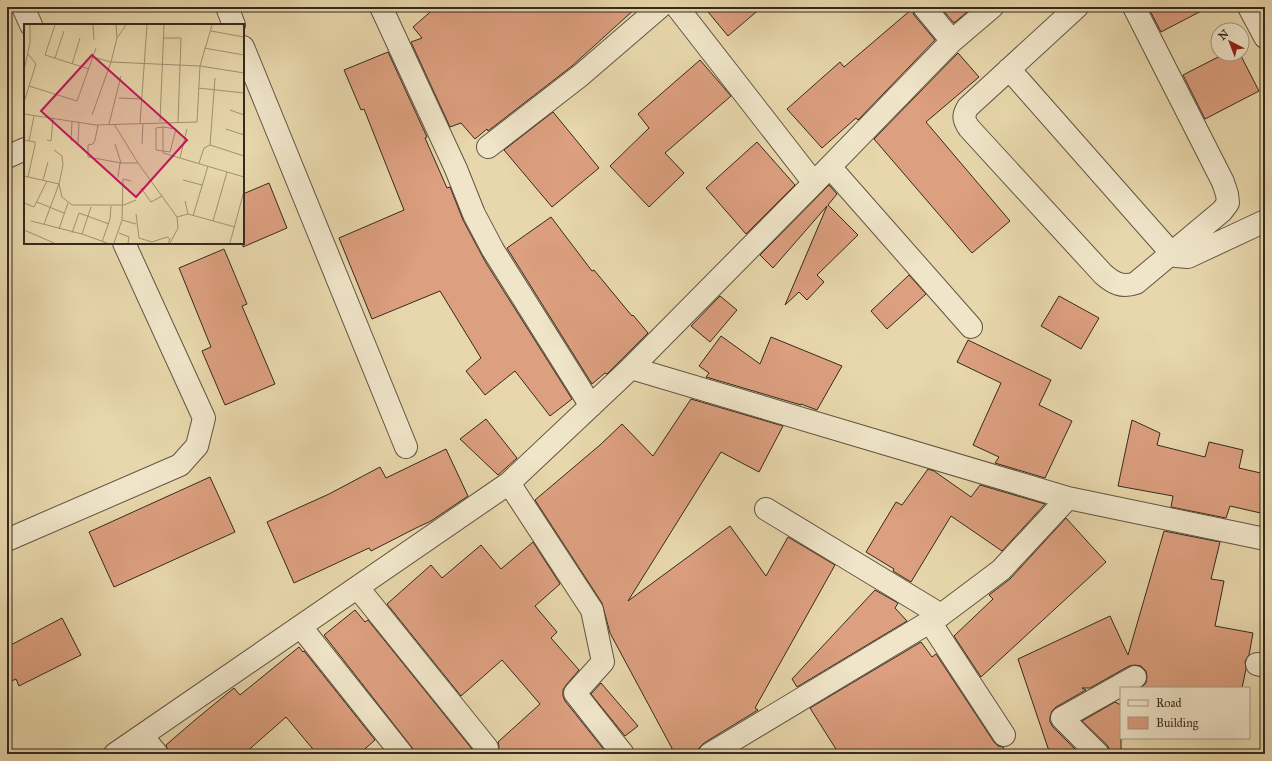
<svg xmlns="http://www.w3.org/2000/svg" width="1272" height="761" font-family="'IM FELL Great Primer',serif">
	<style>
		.building { fill: #dc9f7f; stroke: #342a1e }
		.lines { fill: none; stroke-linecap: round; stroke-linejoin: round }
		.minor-casing { stroke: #615542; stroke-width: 24 }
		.minor { stroke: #f0e5c9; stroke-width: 22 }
		.inset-road { fill: none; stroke: #a09273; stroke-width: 1 }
		.view { fill: #c2185b; fill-opacity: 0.15; stroke: #c2185b; stroke-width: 2 }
		.inset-edge { fill: none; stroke: #342a1e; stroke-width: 2 }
	</style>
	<rect width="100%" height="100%" fill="#e8d7ac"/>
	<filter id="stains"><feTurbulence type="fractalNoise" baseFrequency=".005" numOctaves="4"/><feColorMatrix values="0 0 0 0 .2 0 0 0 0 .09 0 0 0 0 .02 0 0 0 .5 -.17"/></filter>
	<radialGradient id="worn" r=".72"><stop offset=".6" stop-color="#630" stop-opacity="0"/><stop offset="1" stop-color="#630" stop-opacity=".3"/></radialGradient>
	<!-- building -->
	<path class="building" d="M436 7H637L572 66 488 131 487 129 475 139 461 123 450 127 411 42 422 38 413 27Z
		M704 7H762L728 36Z
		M940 7H973L954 23Z
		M1148 7H1209L1161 32Z
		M912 9 914 15 935 40 858 120 856 118 822 148 787 109 840 62 844 67Z
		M388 52 427 137 425 138 447 188 450 187 463 220 486 263 572 399 550 416 515 371 485 395 466 371 481 358 440 291 372 319 339 238 404 210 364 109 361 110 344 70Z
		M958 53 979 77 926 122 1010 221 972 253 874 139Z
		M1224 54H1240L1259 91 1205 119 1183 75Z
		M700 60 731 96 665 153 684 173 649 207 610 166 649 128 638 114Z
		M553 112 599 168 552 207 504 150Z
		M757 142 795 185 746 234 706 188Z
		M269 183 287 228 243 247V194Z
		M829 185 837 194 828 205 858 235 817 275 824 282 807 300 799 292 785 305 827 206 773 268 760 255Z
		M551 217 592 271 594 270 632 316 633 315 648 333 607 374 605 373 592 384 507 248Z
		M224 249 247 304 242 306 275 384 225 405 202 351 211 347 179 268Z
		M909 275 926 294 887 329 871 311Z
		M720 296 737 310 710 342 691 326Z
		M1059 296 1099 318 1081 349 1041 326Z
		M721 336 760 364 771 337 842 366 817 410 801 404V405L706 377 709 373 699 366Z
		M968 340 1051 380 1039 405 1072 421 1045 478 995 463 999 457 973 445 1001 383 957 362Z
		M691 399 783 426 759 472 721 452 628 601 730 526 766 576 788 537 835 565 755 708 758 710 704 743 699 748 698 754H675L610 633 602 603 535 500 600 445 622 424 653 456Z
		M486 419 517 458 498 475 460 439Z
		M1132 420 1160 433 1157 445 1205 457 1209 442 1243 450 1239 468 1265 474V514L1230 506 1226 518 1171 507 1173 496 1118 486Z
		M446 449 468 496 431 521 416 528 371 551 369 548 294 583 267 522 329 494 380 467 386 478Z
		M928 469 934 471 971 497 980 485 1045 504 1002 551 951 516 911 582 893 571 894 569 866 552 896 502 902 505Z
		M210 477 235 532 114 587 89 532Z
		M1066 518 1106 562 981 677 954 636 993 599 989 595 1010 579Z
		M1164 531 1220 542 1211 579 1224 581 1215 626 1253 633 1249 655 1245 661 1246 669 1242 688H1141L1146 683 1147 677 1146 671 1141 666 1135 665 1129 666 1090 688H1082L1086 690 1056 707 1052 711 1050 717V722L1053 727 1080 754H1050L1018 659 1110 616 1128 655Z
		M533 542 560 584 535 606 557 632 551 638 579 670 566 685 563 690V696L565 701 605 751 602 754H498L499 746 498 742 540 704 502 660 461 696 387 604 431 565 442 578 481 545 501 569Z
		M875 590 898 603 895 608 907 621 797 687 792 679Z
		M355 610 365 622 368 620 476 754H417L324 635Z
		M62 618 81 655 19 686 16 679 7 683V647Z
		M921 642 932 657 936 654 994 742 998 746 1003 747 1007 754H839L810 708Z
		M299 647 303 652 304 651 375 740 359 754H317L286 717 244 754H169L166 745 195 720 234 688 240 695Z
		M601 683 638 726 625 736 591 694Z
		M1115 702 1121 705V754H1110V750L1107 745 1082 721Z"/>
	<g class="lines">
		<defs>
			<path id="minor" d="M23 7 31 25
				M227 7 234 25
				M381 7 456 169 474 214 493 250 591 406
				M677 7 814 183
				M924 7 952 41
				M1077 7 968 107C963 115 963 119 969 128L1103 274C1113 283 1122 288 1136 283L1222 211 1228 203 1227 194 1223 182 1134 7
				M1249 7 1265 37
				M243 47 406 447
				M1009 69 1166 247 1176 256 1188 257 1265 221
				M488 147 581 75 660 7
				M7 157 25 149
				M830 167 971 327
				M631 368 1068 498 1265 539
				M509 483 592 610 603 662 575 693 623 754
				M766 509 941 615
				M7 540 180 465 197 446 204 418 124 243
				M358 588 487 748
				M930 622 1004 735
				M301 627 402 754
				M1257 664 1265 666
				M142 736 157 754
				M115 754 509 483 631 368 814 183 952 41 992 7
				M710 754 941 615 1001 570 1068 498
				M1098 754 1062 718 1135 677"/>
		</defs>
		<!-- minor casing -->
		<use href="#minor" class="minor-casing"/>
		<!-- minor -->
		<use href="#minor" class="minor"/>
	</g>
	<!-- overview -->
	<g transform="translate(24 24)">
		<rect width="220" height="220" fill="#e8d7ac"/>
		<path class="inset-road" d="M31 1 21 31 65 45M69 1 70 16M187 7 220 13M93 14 102 1M139 14H157L154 98M180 24 220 31M69 33 87 38 176 42 220 49M31 34 40 7M48 40 56 14M0 46 6 19V1M5 62 53 77 72 24M174 64 220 69M95 74 118 75M0 78 12 40 4 30M206 86 220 91M0 90 72 101 173 98 176 42 188 1M68 91 87 38 93 14 92 1M136 97 140 1M116 99 123 1M85 100 97 52M90 100 114 139 153 193 154 204 146 219M74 101 71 116 69 120 64 121V133L97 139H114M139 103V129L220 153M139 103 152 105 146 128 132 126V104ZM202 105 220 111M0 116 11 118V121L4 153M23 116 27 117 29 95M5 117 10 92M47 117 48 97M54 119 55 98M91 120 97 139M118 120 119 99M186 121 220 132M156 134 163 105M175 139 180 124 186 121 191 54M0 152 35 160 38 173 48 181H100L112 176M94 153 96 139M19 156 24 138M159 156 178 161M117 164 127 178 138 172M161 177 164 190M13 178 40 189M0 179 10 183 23 157M112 190 115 214 128 218 143 213 146 215 144 219M169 192 184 142M153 193 164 190 211 203M98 196 112 200M7 197 58 210 83 219M189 197 203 148M20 200 35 160 39 141 38 132 30 126M35 205 44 179M0 206 30 219M48 209 55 189 85 200M95 209 105 213 104 219M58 210 67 183M78 218 86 195 87 182M90 219 98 196 99 155 107 157M206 219 220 167"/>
		<path class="view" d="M68 31 163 116 112 173 17 87Z"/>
		<rect width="220" height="220" class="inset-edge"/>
	</g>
	<!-- margin -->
	<rect width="1272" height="761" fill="none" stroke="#e8d7ac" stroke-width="24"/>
	<rect x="8" y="8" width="1256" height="745" fill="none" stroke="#342a1e" stroke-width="2"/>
	<rect x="12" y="12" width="1248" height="737" fill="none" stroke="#342a1e"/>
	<!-- legend -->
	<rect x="1120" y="687" width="130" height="52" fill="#f0e5c9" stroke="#a59a85"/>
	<rect x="1128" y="700" width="20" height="6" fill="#f0e5c9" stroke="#a59a85"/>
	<text x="1156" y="707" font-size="12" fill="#342a1e">Road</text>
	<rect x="1128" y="717" width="20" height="12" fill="#dc9f7f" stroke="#a59a85"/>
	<text x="1156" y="727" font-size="12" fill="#342a1e">Building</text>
	<!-- north arrow -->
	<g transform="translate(1230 42) rotate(318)"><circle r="19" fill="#f0e5c9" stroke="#a59a85"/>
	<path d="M0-3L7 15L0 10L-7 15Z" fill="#8f2418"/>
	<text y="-6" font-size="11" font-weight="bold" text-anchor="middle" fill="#342a1e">N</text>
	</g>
	<rect width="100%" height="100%" filter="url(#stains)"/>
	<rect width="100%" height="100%" fill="url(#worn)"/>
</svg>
